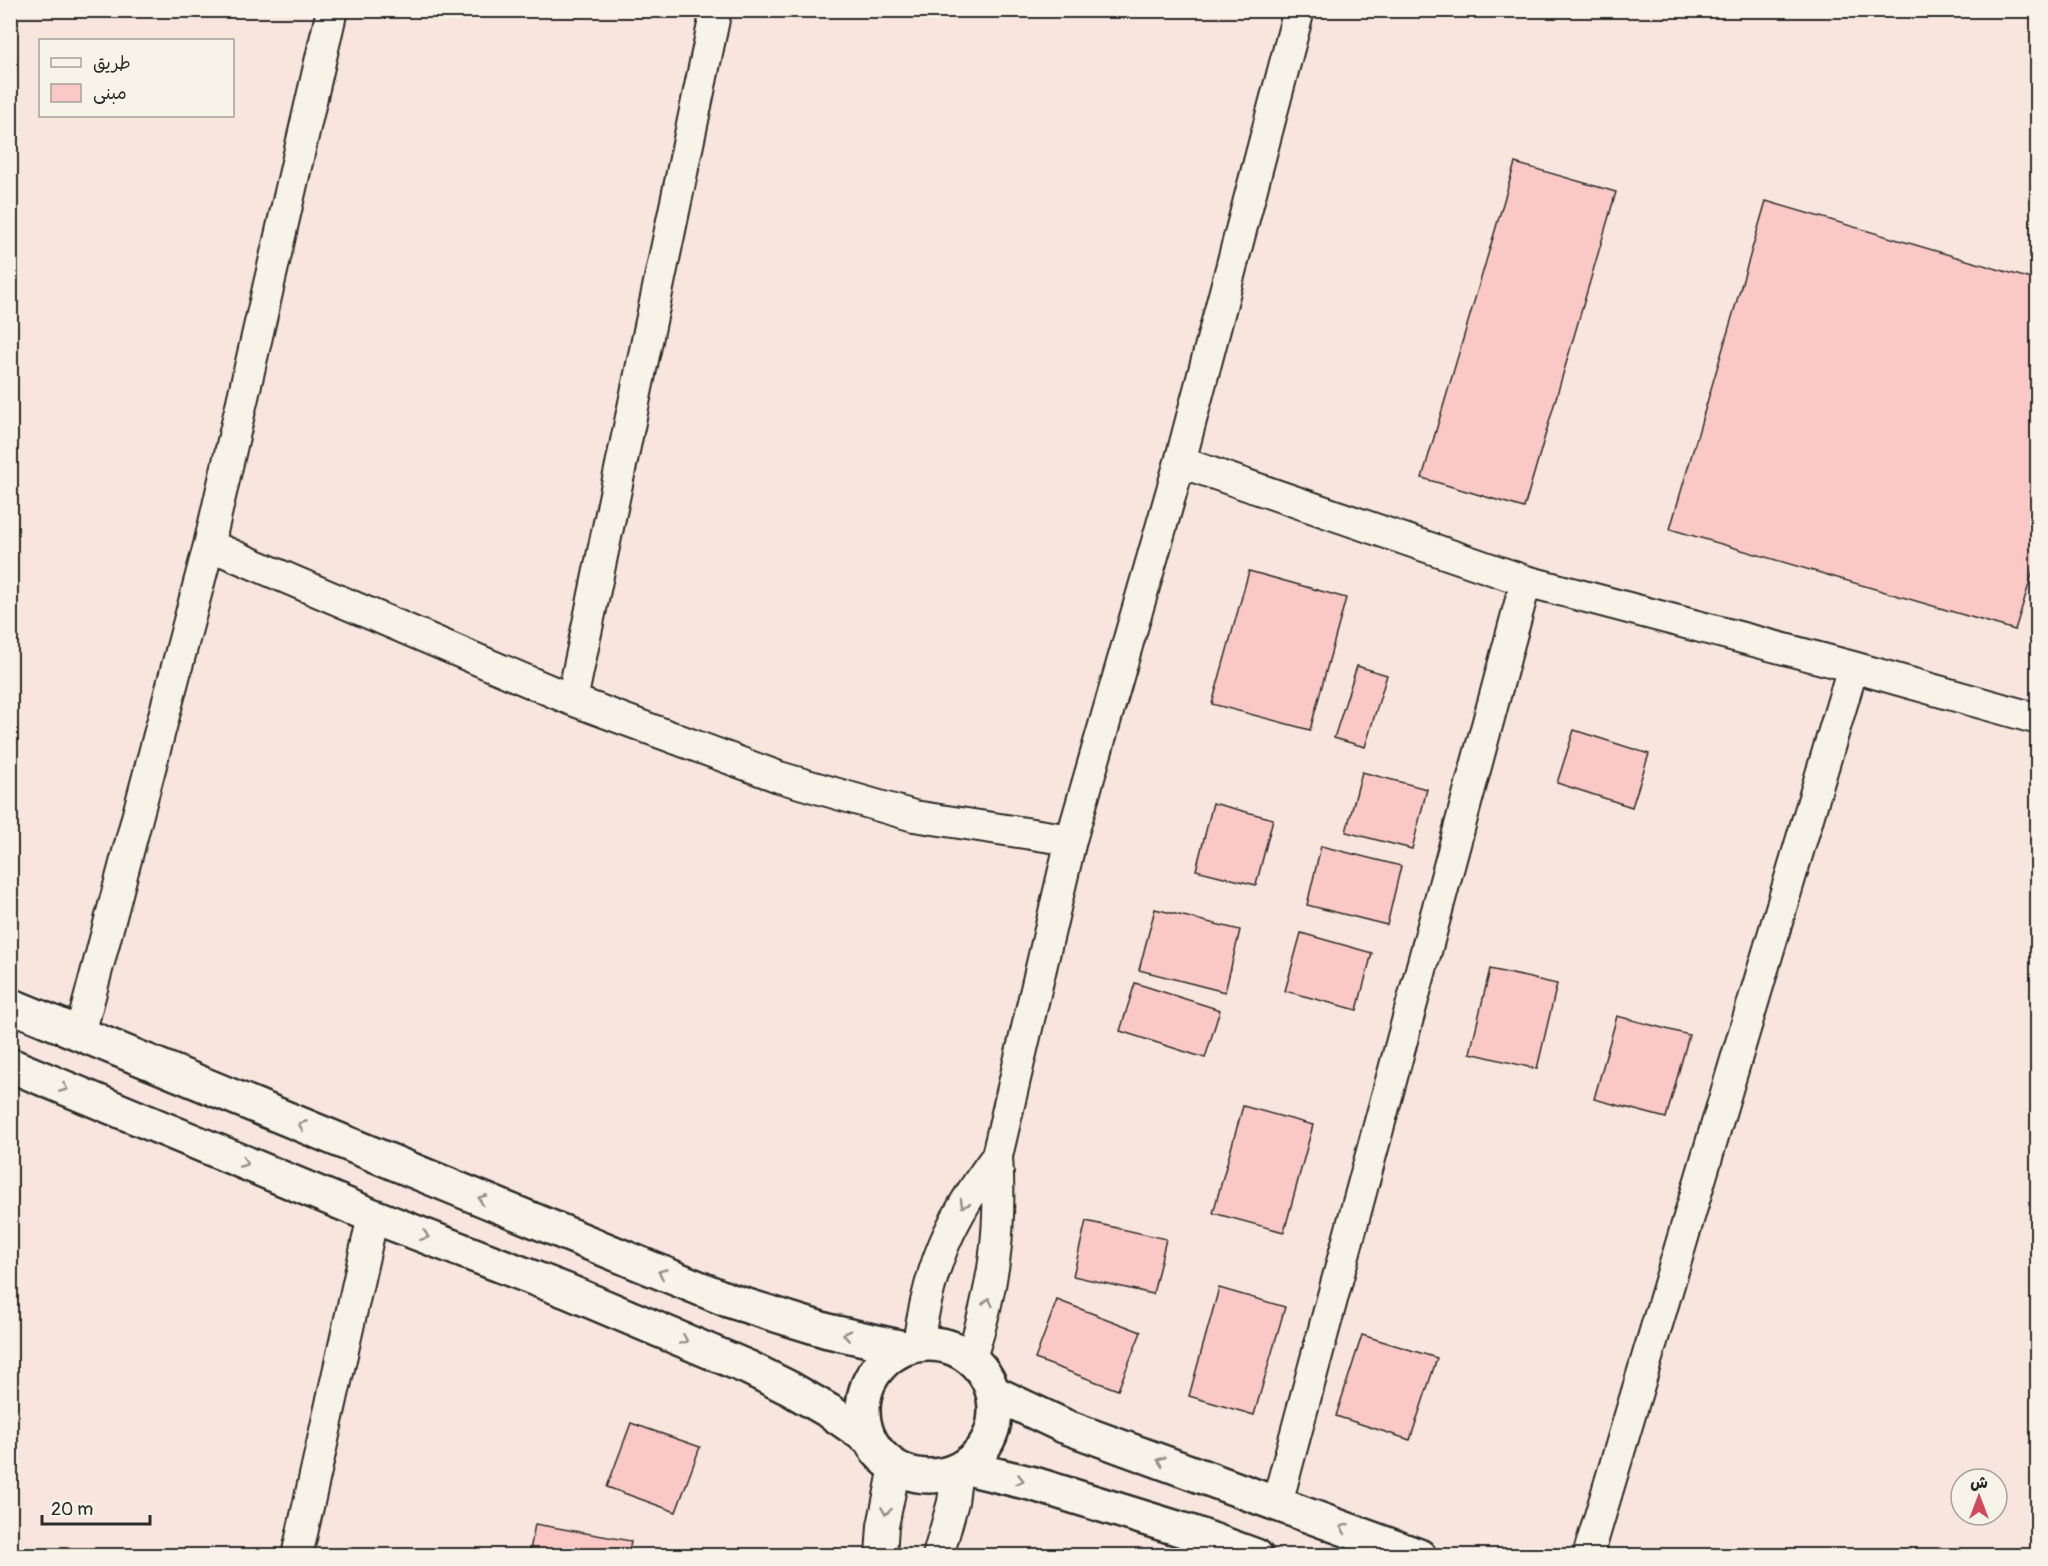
<svg xmlns="http://www.w3.org/2000/svg" width="2048" height="1566" font-family="Pangolin,'Playpen Sans Arabic',sans-serif">
	<style>
		.building { fill: #fac9c5; stroke: #2b2b2b; stroke-width: 1.5 }
		.lines { fill: none; stroke-linecap: round; stroke-linejoin: round }
		.minor-casing { stroke: #2b2b2b; stroke-width: 34 }
		.tertiary-casing { stroke: #2b2b2b; stroke-width: 38 }
		.minor { stroke: #f7f3e8; stroke-width: 30 }
		.tertiary { stroke: #f7f3e8; stroke-width: 33 }
		.oneway { stroke: #918f8a }
	</style>
	<rect width="100%" height="100%" fill="#f8e6de"/>
	<filter id="ink" filterUnits="userSpaceOnUse"><feTurbulence type="fractalNoise" baseFrequency=".0167" numOctaves="2"/><feDisplacementMap in="SourceGraphic" scale="12" xChannelSelector="R" yChannelSelector="G"/><feConvolveMatrix kernelMatrix="1 2 1 2 8 2 1 2 1" color-interpolation-filters="sRGB"/></filter>
	<g filter="url(#ink)">
		<!-- building -->
		<path class="building" d="M1515 163 1616 192 1524 508 1422 478Z
			M1766 201 2038 281V555L2015 630 1670 529Z
			M1249 571 1346 598 1310 730 1212 704Z
			M1357 666 1387 675 1365 747 1334 738Z
			M1574 730 1649 754 1632 807 1557 783Z
			M1362 772 1427 789 1412 849 1346 832Z
			M1213 803 1273 819 1256 885 1196 870Z
			M1321 846 1401 866 1387 925 1307 905Z
			M1155 909 1240 930 1225 992 1139 970Z
			M1301 933 1372 953 1357 1010 1285 991Z
			M1490 969 1557 984 1537 1069 1470 1053Z
			M1135 983 1220 1010 1205 1058 1120 1031Z
			M1617 1016 1689 1035 1666 1118 1594 1099Z
			M1243 1106 1313 1125 1284 1232 1213 1213Z
			M1086 1221 1166 1239 1153 1294 1073 1276Z
			M1219 1288 1285 1307 1254 1415 1189 1396Z
			M1057 1300 1141 1332 1118 1390 1035 1359Z
			M1362 1335 1437 1358 1410 1440 1336 1416Z
			M631 1423 700 1447 676 1512 607 1487Z
			M535 1524 631 1541 628 1556H529Z"/>
		<g class="lines">
			<defs>
				<path id="minor" d="M332 10 209 545 572 700 779 777 914 816 1071 840
					M1180 462 1526 581 1853 667 2038 719
					M572 700 716 10
					M80 1034 209 545
					M918 1344C930 1265 949 1220 997 1156
					M971 1358C994 1287 1002 1230 997 1156L1071 840 1180 462 1299 10
					M1277 1503 1526 581
					M297 1556 373 1216
					M881 1556 883 1526 895 1467
					M938 1556 953 1502 957 1470
					M1588 1556 1853 667"/>
				<path id="tertiary" d="M10 1005 728 1300 828 1331 904 1348
					M10 1065 373 1216 567 1291 749 1368 789 1388 829 1411 868 1438
					M863 1410a66 66 0 1 1 132 0a66 66 0 1 1-132 0Z
					M994 1393 1064 1426 1419 1556
					M963 1467 1034 1484 1193 1533 1256 1556"/>
			</defs>
			<!-- minor casing -->
			<use href="#minor" class="minor-casing"/>
			<!-- tertiary casing -->
			<use href="#tertiary" class="tertiary-casing"/>
			<!-- minor -->
			<use href="#minor" class="minor"/>
			<!-- tertiary -->
			<use href="#tertiary" class="tertiary"/>
		</g>
		<!-- one-way arrows -->
		<defs><path id="oneway-chevron" d="M-2-3.5L2.5 0L-2 3.5" fill="none" stroke-width="1.6" stroke-linecap="round" stroke-linejoin="round" transform="scale(1.5)"/></defs>
		<g class="oneway">
			<use href="#oneway-chevron" transform="translate(64 1088) rotate(23)"/>
			<use href="#oneway-chevron" transform="translate(302 1125) rotate(-158)"/>
			<use href="#oneway-chevron" transform="translate(244 1163) rotate(23)"/>
			<use href="#oneway-chevron" transform="translate(482 1199) rotate(-158)"/>
			<use href="#oneway-chevron" transform="translate(964 1204) rotate(120)"/>
			<use href="#oneway-chevron" transform="translate(425 1236) rotate(21)"/>
			<use href="#oneway-chevron" transform="translate(662 1273) rotate(-158)"/>
			<use href="#oneway-chevron" transform="translate(988 1302) rotate(-78)"/>
			<use href="#oneway-chevron" transform="translate(847 1335) rotate(-167)"/>
			<use href="#oneway-chevron" transform="translate(684 1340) rotate(23)"/>
			<use href="#oneway-chevron" transform="translate(1161 1461) rotate(-160)"/>
			<use href="#oneway-chevron" transform="translate(1020 1480) rotate(15)"/>
			<use href="#oneway-chevron" transform="translate(886 1511) rotate(99)"/>
			<use href="#oneway-chevron" transform="translate(1344 1528) rotate(-160)"/>
		</g>
	</g>
	<!-- margin -->
	<rect width="2048" height="1566" fill="none" stroke="#f7f3e8" stroke-width="36"/>
	<rect x="18" y="18" width="2012" height="1530" fill="none" stroke="#2b2b2b" stroke-width="2" filter="url(#ink)"/>
	<!-- legend -->
	<rect x="39" y="39" width="195" height="78" fill="#f7f3e8" stroke="#a5a39c" stroke-width="1.5"/>
	<rect x="51" y="58" width="30" height="9" fill="#f7f3e8" stroke="#a5a39c" stroke-width="1.5"/>
	<text x="93" y="69" font-size="18" fill="#2b2b2b">طريق</text>
	<rect x="51" y="84" width="30" height="18" fill="#fac9c5" stroke="#a5a39c" stroke-width="1.5"/>
	<text x="93" y="99" font-size="18" fill="#2b2b2b">مبنى</text>
	<!-- north arrow -->
	<g transform="translate(1979 1497)"><circle r="28" fill="#f7f3e8" stroke="#a5a39c" stroke-width="1.5"/>
	<path d="M0-4.5L10 22L0 15L-10 22Z" fill="#d1495b"/>
	<text y="-9" font-size="16" font-weight="bold" text-anchor="middle" fill="#2b2b2b">ش</text>
	</g>
	<!-- scale -->
	<path d="M42 1515v9h108v-9" fill="none" stroke="#2b2b2b" stroke-width="3"/>
	<text x="51" y="1515" font-size="18" fill="#2b2b2b" stroke="#f7f3e8" stroke-width="4.5" paint-order="stroke">20 m</text>
</svg>
